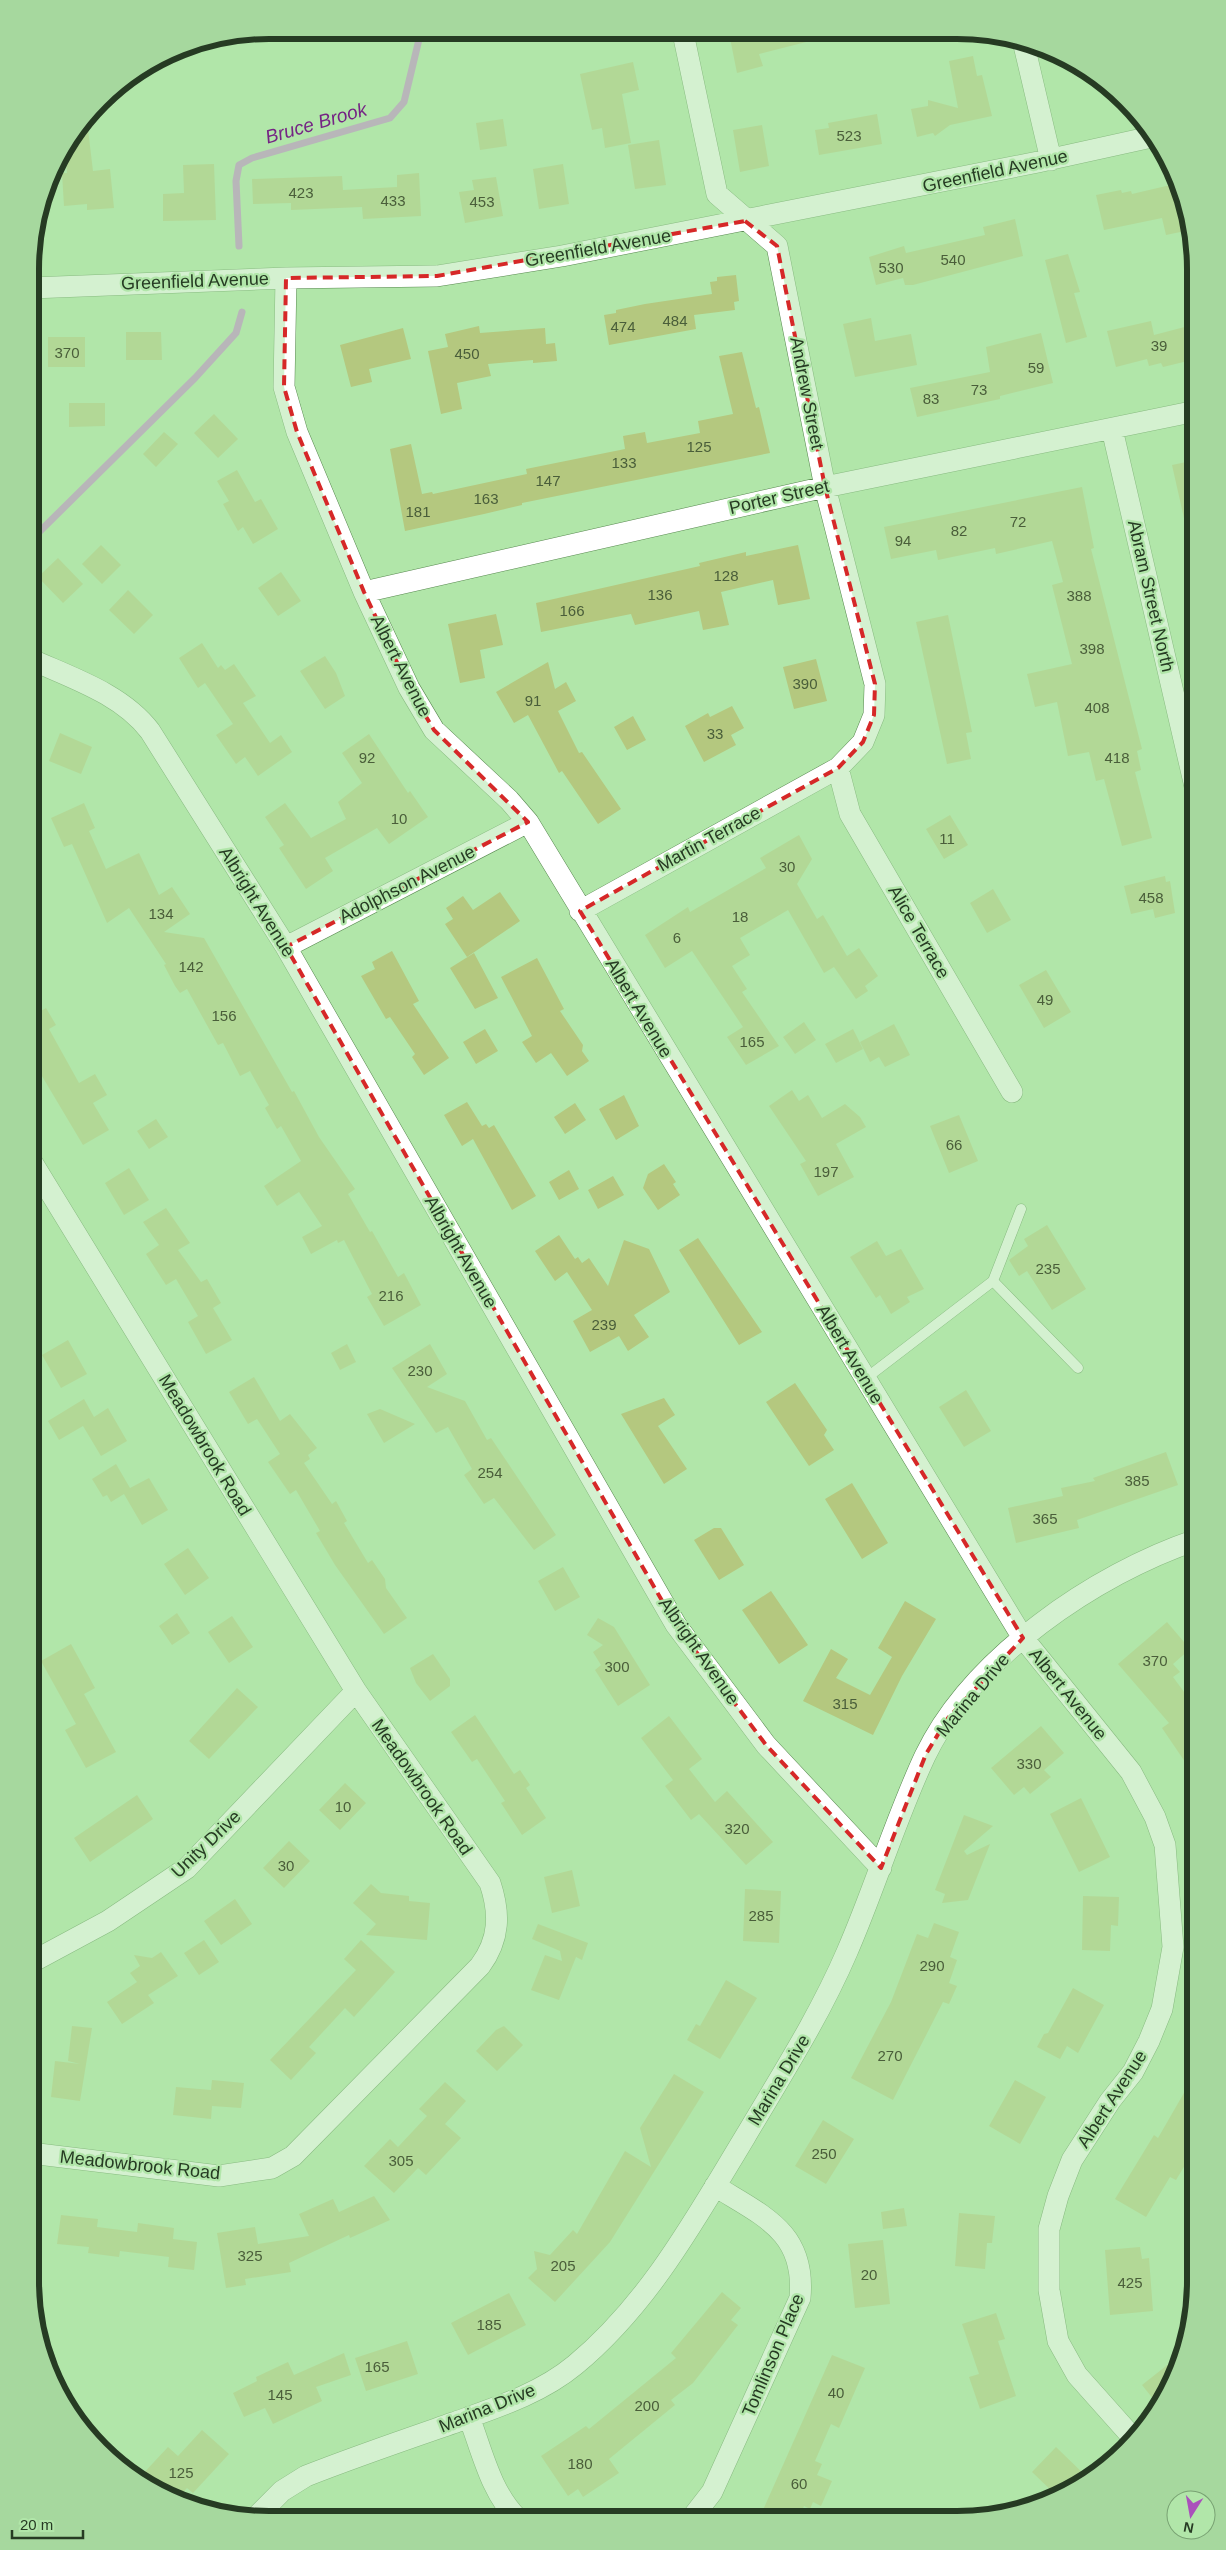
<svg xmlns="http://www.w3.org/2000/svg" width="1226" height="2550" font-family="Helvetica,sans-serif">
	<style>
		.lines { fill: none; stroke-linecap: round; stroke-linejoin: round }
		.stream { stroke: #c07dcc; stroke-width: 7 }
		.building { fill: #b4c87f }
		.service-casing { stroke: #57884f; stroke-width: 11 }
		.minor-casing { stroke: #57884f; stroke-width: 22 }
		.service { stroke: #fff; stroke-width: 10 }
		.minor { stroke: #fff; stroke-width: 21 }
		.marked { fill: none; stroke: #d62828; stroke-width: 4; stroke-dasharray: 10 6; stroke-linejoin: round }
		.labels { text-anchor: middle; dominant-baseline: central; stroke-width: 4.5; stroke-linejoin: round; paint-order: stroke }
		.number-label { font-size: 15px; fill: #4a5e3a }
		.street-label { font-size: 18px; fill: #263b23; stroke: #b1e6a9 }
		.water-label { font-size: 19px; font-style: italic; fill: #752484; stroke: #b1e6a9 }
		.rim { fill: none; stroke: #263b23; stroke-width: 6 }
	</style>
	<rect width="100%" height="100%" fill="#b1e6a9"/>
	<g class="lines">
		<!-- stream -->
		<path class="stream" d="M239 246 236 181 239 165 252 158 390 118 404 102 421 31
			M30 541 195 378 236 333 242 312"/>
	</g>
	<!-- building -->
	<path class="building" d="M729 33H813L814 40 759 54 763 66 737 73Z
		M973 56 977 76 982 75 992 116 950 125 935 136 933 133 917 137 911 109 928 106V100L958 108 949 61Z
		M633 62 639 90 622 94 631 143 605 148 602 128 592 130 580 74Z
		M877 114 882 144 819 155 815 130 829 128 828 123Z
		M503 119 507 146 480 150 476 123Z
		M87 121 93 171 110 169 114 208 87 210V204L64 206 62 173H67L65 149Z
		M762 125 769 166 740 172 733 130Z
		M659 140 666 185 635 189 628 145Z
		M214 164 216 220 163 221V194L184 193 183 165Z
		M563 164 569 204 539 209 533 169Z
		M419 173 421 216 363 219 362 207 291 210V203L253 204 252 179 342 176 343 190 397 187V175Z
		M496 177 503 216 465 223 459 192 474 190 472 180Z
		M1179 183 1183 192 1190 230 1166 235 1162 218 1104 230 1096 195 1121 190 1122 193 1131 191 1132 194Z
		M1015 219 1023 256 913 285H905L903 278 876 285 869 257 904 246 906 253 985 235 983 227Z
		M1068 254 1080 292 1074 293 1087 337 1066 343 1045 260Z
		M736 275 739 301 734 302 735 310 694 315 696 329 609 345 604 315 616 313V310L645 304 712 294 710 282 717 281V277Z
		M871 318 875 341 911 334 917 365 855 377 843 324Z
		M1151 321 1154 335 1196 324V359L1163 367 1161 363 1149 366 1147 359 1116 367 1107 331Z
		M479 326 480 333 545 328 546 344 555 343 557 361 533 363V360L488 364 491 376 457 383 462 409 441 414 428 351 448 347 445 334Z
		M403 328 411 359 369 369 372 382 351 387 340 345Z
		M126 332H161L162 360H126Z
		M1041 333 1053 383 1000 396V399L917 417 910 388 990 372 986 347Z
		M48 337H85V367H48Z
		M742 352 756 408 759 407 770 453 522 503V505L484 514 405 531 390 449 411 444 422 494 432 492 433 494 527 474 526 469 625 449 623 436 645 432 647 443 700 433 698 421 733 414 719 356Z
		M69 403H105V426L69 427Z
		M214 414 238 439 218 458 194 433Z
		M164 432 178 444 156 467 143 454Z
		M1196 460V535L1188 536 1172 465Z
		M237 470 255 502 261 499 278 529 253 544 243 527 238 531 223 504 229 501 217 481Z
		M1082 487 1094 548 1091 549 1142 749 1137 751 1141 770 1135 772 1152 838 1122 846 1104 779 1096 781 1089 752 1068 756 1057 702 1035 707 1027 674 1072 664 1052 585 1063 582 1052 541 996 554 995 548 938 560 936 550 891 559 884 527Z
		M101 545 121 565 102 584 82 564Z
		M798 545 810 599 778 605 773 580 721 592 729 625 703 630 699 611 635 625 631 614 541 632 536 603 700 566 699 563 746 552V556Z
		M58 558 83 584 63 603 38 577Z
		M281 572 301 601 278 616 258 588Z
		M128 590 153 615 134 634 109 610Z
		M496 614 503 645 480 650 485 678 460 683 448 624Z
		M948 615 972 732 966 733 971 759 947 764 916 622Z
		M202 643 218 668 221 665 225 670 234 664 256 696 243 703 270 743 281 735 292 752 258 776 245 757 236 764 216 735 233 724 205 683 198 688 179 658Z
		M325 656 336 673 345 696 325 709 300 671Z
		M816 659 827 701 794 709 783 667Z
		M548 662 555 689 566 682 576 701 558 711 579 753 582 752 621 809 598 824 562 771 559 773 528 715 514 723 496 692Z
		M732 706 744 728 731 735 736 745 704 762 685 726 708 713 710 717Z
		M633 716 646 740 627 750 614 727Z
		M60 733 92 747 81 774 49 761Z
		M369 734 408 793 410 791 428 817 389 844 377 828 325 858 333 871 306 889 279 848 284 845 265 817 285 803 311 838 346 819 338 802 362 783 342 753Z
		M84 803 95 828 89 831 106 869 139 853 159 895 172 887 190 914 164 932 204 938 292 1092 294 1091 319 1137 355 1189 348 1194 370 1232 372 1231 398 1277 404 1273 421 1305 384 1326 367 1297 372 1294 344 1240 338 1243 337 1240 311 1254 302 1237 322 1226 299 1192 277 1206 264 1186 301 1161 281 1126 277 1129 265 1108 269 1105 250 1071 240 1076 223 1043 218 1045 187 989 180 993 175 986 164 965 166 964 129 908 107 923 72 844 64 847 51 818Z
		M950 815 968 845 944 859 926 829Z
		M799 835 812 859 797 884 817 919 823 915 847 956 859 948 878 976 865 986 868 991 856 999 834 967 824 973 788 910 740 938 750 955 732 966 747 989 742 992 779 1046 746 1065 727 1037 743 1027 692 951 665 968 645 935 688 907 690 912 766 868 760 858Z
		M1165 876 1166 882 1170 881 1175 913 1155 918 1153 909 1131 914 1124 886Z
		M993 889 1011 920 987 933 970 903Z
		M500 892 520 921 467 957 445 924 453 919 446 908 463 896 473 910Z
		M392 951 419 1001 413 1004 449 1058 424 1075 412 1057 415 1054 390 1017 386 1019 361 976 375 969 372 962Z
		M474 953 498 998 475 1009 450 968Z
		M537 958 564 1009 560 1011 583 1045 582 1051 589 1061 567 1076 551 1053 536 1063 522 1042 532 1036 501 977Z
		M1046 970 1071 1012 1044 1028 1019 985Z
		M30 997 39 1012 46 1008 56 1025 49 1029 79 1083 95 1074 107 1095 93 1103 109 1130 83 1145 30 1056Z
		M804 1022 816 1040 795 1054 783 1037Z
		M894 1024 910 1055 885 1067 879 1057 870 1062 860 1042Z
		M485 1029 498 1051 476 1064 463 1042Z
		M853 1029 863 1049 836 1063 825 1044Z
		M792 1090 799 1101 808 1095 822 1118 845 1104 860 1117 866 1127 836 1144 854 1177 818 1196 800 1164 806 1161 769 1106Z
		M624 1095 639 1126 616 1140 599 1109Z
		M467 1102 482 1126 486 1124 489 1128 494 1125 536 1196 512 1210 473 1139 462 1146 444 1115Z
		M575 1103 586 1120 565 1134 554 1117Z
		M959 1115 978 1161 949 1173 930 1126Z
		M156 1119 168 1137 149 1149 137 1131Z
		M664 1164 676 1182 673 1184 680 1195 658 1210 643 1188 648 1174Z
		M129 1168 149 1200 124 1215 105 1183Z
		M569 1170 579 1189 559 1200 549 1182Z
		M613 1176 624 1195 598 1209 588 1190Z
		M166 1208 190 1243 178 1250 201 1282 207 1279 221 1303 213 1308 232 1340 206 1354 188 1322 198 1316 176 1279 166 1285 146 1254 159 1245 143 1222Z
		M1047 1225 1086 1289 1052 1310 1027 1271 1019 1276 1009 1260 1028 1246 1024 1239Z
		M559 1235 575 1259 578 1257 582 1263 589 1258 608 1286 624 1240 649 1249 670 1292 634 1315 649 1337 628 1351 619 1336 590 1352 573 1321 592 1310 567 1272 555 1281 535 1251Z
		M698 1238 762 1332 739 1345 679 1250Z
		M877 1241 886 1256 901 1249 924 1289 907 1297 910 1302 891 1314 880 1295 876 1298 850 1257Z
		M68 1340 87 1374 61 1388 42 1355Z
		M347 1344 356 1362 340 1370 331 1353Z
		M430 1344 447 1374 427 1387 465 1401 487 1440 491 1438 556 1535 534 1550 494 1498 484 1504 464 1475 472 1469 448 1427 436 1433 392 1368Z
		M254 1377 280 1421 290 1414 317 1448 308 1455 310 1459 304 1463 332 1504 336 1501 347 1521 344 1523 368 1563 372 1560 385 1579 386 1588 407 1618 384 1634 335 1565 316 1533 320 1531 296 1490 290 1494 268 1462 280 1454 257 1419 248 1424 229 1392Z
		M795 1383 827 1430 824 1435 834 1450 809 1466 766 1402Z
		M966 1390 991 1431 964 1447 939 1407Z
		M664 1398 675 1415 658 1426 687 1469 664 1484 621 1414Z
		M84 1399 94 1417 108 1408 127 1441 101 1456 83 1426 59 1440 48 1421Z
		M380 1409 415 1424 384 1443 367 1414Z
		M1166 1452 1178 1485 1077 1520 1079 1528 1016 1543 1008 1508 1063 1496 1061 1488 1095 1481 1093 1478Z
		M116 1464 130 1488 149 1478 168 1510 142 1525 124 1494 111 1502 107 1495 103 1497 92 1479Z
		M852 1483 888 1543 862 1559 825 1499Z
		M714 1528H721L744 1565 719 1580 694 1540Z
		M188 1548 209 1578 185 1595 164 1564Z
		M563 1567 580 1597 555 1611 538 1581Z
		M771 1591 808 1645 779 1664 742 1610Z
		M905 1601 936 1619 902 1676 873 1735 803 1701 831 1649 848 1659 836 1678 870 1695 892 1657 878 1648Z
		M177 1613 190 1633 172 1645 159 1626Z
		M232 1616 253 1647 229 1663 208 1632Z
		M598 1618 614 1627 650 1685 618 1706 595 1670 601 1665 593 1652 603 1645 587 1635Z
		M1167 1622 1190 1649 1173 1664 1180 1672 1173 1677 1196 1708V1778L1162 1728 1169 1723 1118 1664Z
		M71 1644 95 1688 84 1694 116 1752 86 1768 65 1730 76 1724 41 1661Z
		M433 1654 450 1679V1686L430 1701 416 1683 410 1668Z
		M237 1688 258 1707 209 1759 189 1741Z
		M475 1715 514 1774 520 1770 530 1785 526 1788 546 1818 522 1835 501 1803 505 1801 477 1759 472 1762 451 1732Z
		M669 1716 702 1759 689 1769 715 1802 727 1791 773 1842 746 1865 699 1814 691 1820 665 1786 673 1780 641 1738Z
		M1041 1726 1064 1753 1044 1770 1051 1777 1030 1794 1024 1787 1014 1795 991 1768Z
		M345 1783 366 1803 340 1830 319 1810Z
		M137 1795 153 1819 90 1862 74 1838Z
		M1081 1798 1110 1857 1079 1872 1050 1814Z
		M964 1815 993 1826 964 1851 967 1855 990 1844 968 1900 942 1903 945 1894 935 1890Z
		M289 1841 310 1861 284 1888 263 1868Z
		M572 1870 580 1906 552 1913 544 1877Z
		M371 1884 381 1893 409 1896V1901L430 1903 427 1940 366 1935 376 1924 353 1903Z
		M745 1889 781 1891 779 1943 743 1941Z
		M1083 1896 1119 1897 1118 1926 1111 1925 1110 1951 1082 1950Z
		M235 1899 252 1924 221 1945 204 1921Z
		M934 1923 959 1932 950 1957 957 1960 949 1983 957 1986 949 2004 943 2002 893 2100 851 2078 891 2002 917 1934 928 1938Z
		M538 1924 588 1943 582 1960 576 1957 559 2000 531 1990 545 1955 562 1961 560 1951 532 1939Z
		M204 1940 219 1962 199 1975 184 1953Z
		M361 1940 395 1972 354 2017 345 2008 309 2047 316 2053 291 2080 270 2060 356 1970 344 1959Z
		M161 1952 178 1976 148 1995 154 2003 122 2024 107 2002 137 1982 130 1973 140 1966 134 1955 152 1958Z
		M726 1980 757 1998 720 2059 687 2040 696 2024 700 2026Z
		M1073 1988 1104 2005 1078 2053 1067 2046 1060 2059 1037 2047 1044 2034 1048 2033Z
		M72 2026 92 2028 80 2101 51 2097 55 2061 80 2064 68 2061Z
		M504 2026 523 2045 497 2071 476 2051 496 2030Z
		M1196 2072V2147L1176 2180 1170 2177 1146 2217 1115 2199 1154 2135 1158 2138Z
		M674 2074 704 2092 610 2242 555 2302 528 2278 537 2269 534 2251 550 2255 573 2230 577 2234 625 2151 651 2167 640 2128Z
		M212 2080 244 2083 241 2108 212 2106 211 2119 173 2115 176 2087 211 2090Z
		M1015 2080 1046 2097 1020 2144 989 2126Z
		M445 2082 466 2101 445 2124 461 2138 426 2175 418 2168 394 2193 364 2166 390 2139 398 2147 427 2116 419 2109Z
		M823 2120 854 2139 826 2184 795 2166Z
		M374 2196 390 2220 350 2238 349 2235 289 2263 291 2272 245 2279 246 2285 226 2288 217 2233 255 2227 258 2244 309 2236 299 2214 333 2199 339 2212Z
		M904 2208 907 2226 883 2229 881 2212Z
		M959 2213 995 2216 992 2243H987L985 2269 955 2266Z
		M61 2215 98 2219 97 2227 137 2232 138 2223 174 2228 173 2239 197 2242 194 2270 168 2267 169 2257 120 2251 119 2257 88 2253 89 2247 57 2244Z
		M883 2240 890 2304 855 2308 848 2244Z
		M1140 2247 1142 2259 1149 2258 1153 2311 1110 2315 1105 2250Z
		M722 2292 741 2308 731 2320 738 2325 693 2383 671 2400 675 2405 609 2459 619 2473 583 2497 578 2489 568 2496 541 2456 586 2426 589 2429 676 2358 671 2353Z
		M509 2293 526 2325 468 2355 451 2323Z
		M996 2313 1005 2339 998 2341 1016 2396 980 2409 969 2377 979 2374 962 2324Z
		M407 2341 418 2374 366 2391 355 2358Z
		M1185 2351 1183 2358 1158 2405 1142 2385Z
		M344 2353 351 2375 316 2387 322 2401 273 2424 265 2408 244 2417 233 2393 257 2381 256 2377 288 2362 294 2375Z
		M832 2355 865 2368 839 2428 831 2424 815 2461 822 2464 817 2475 832 2481 821 2506 813 2502 810 2509 804 2506 798 2520H786L763 2510Z
		M202 2430 229 2454 193 2493 187 2488 175 2501 139 2478 168 2447 178 2456Z
		M1056 2447 1090 2480 1057 2496 1032 2472Z"/>
	<g class="lines">
		<defs>
			<path id="service" d="M993 1281 1021 1209
				M865 1379 993 1281 1078 1368"/>
			<path id="minor" d="M1023 41 1051 160
				M286 278 284 387 297 432 364 592 409 688 434 730 509 800 528 822 1023 1638 1131 1772 1155 1817 1165 1845 1173 1947 1162 2009 1149 2041 1133 2072 1110 2101 1072 2160 1058 2196 1049 2229V2290L1058 2341 1077 2375 1134 2439
				M31 288 286 278 437 276 562 256 1038 162 1156 136
				M1112 429 1196 791
				M364 592 825 487 1196 411
				M30 659C72 678 122 694 150 731L286 947 676 1625 766 1745 881 1868
				M838 768 850 814 1012 1092
				M580 911 838 768 863 742 874 715 875 684 825 487 777 246 717 194 683 33
				M286 947 528 822
				M30 1963 108 1921 187 1868 356 1691
				M30 2153 219 2176 272 2168 293 2156 480 1966C500 1939 500 1913 490 1883L356 1691 30 1159
				M469 2417C482 2451 491 2493 518 2519
				M255 2518 282 2491 306 2476C354 2457 404 2440 453 2423 495 2408 540 2394 575 2365 649 2304 696 2218 745 2137 781 2076 819 2017 847 1952 875 1888 895 1820 925 1756 972 1658 1095 1574 1196 1540
				M691 2519 712 2492 800 2298C806 2232 763 2216 715 2186"/>
		</defs>
		<!-- service casing -->
		<use href="#service" class="service-casing"/>
		<!-- minor casing -->
		<use href="#minor" class="minor-casing"/>
		<!-- service -->
		<use href="#service" class="service"/>
		<!-- minor -->
		<use href="#minor" class="minor"/>
	</g>
	<!-- marked area -->
	<path d="M0 0H1226V2550H0ZM745 221 777 246 825 487 875 684 874 715 863 742 838 768 580 911 1023 1638 948 1718 926 1754 881 1868 766 1745 676 1625 286 947 528 822 434 730 409 688 364 592 297 432 284 387 286 278 437 276Z" fill="#b1e6a9" fill-opacity=".55" fill-rule="evenodd"/>
	<path class="marked" d="M745 221 777 246 825 487 875 684 874 715 863 742 838 768 580 911 1023 1638 948 1718 926 1754 881 1868 766 1745 676 1625 286 947 528 822 434 730 409 688 364 592 297 432 284 387 286 278 437 276Z"/>
	<g class="labels">
		<!-- number labels -->
		<g class="number-label">
			<text x="849" y="135">523</text>
			<text x="301" y="192">423</text>
			<text x="393" y="200">433</text>
			<text x="482" y="201">453</text>
			<text x="953" y="259">540</text>
			<text x="891" y="267">530</text>
			<text x="675" y="320">484</text>
			<text x="623" y="326">474</text>
			<text x="1159" y="345">39</text>
			<text x="67" y="352">370</text>
			<text x="467" y="353">450</text>
			<text x="1036" y="367">59</text>
			<text x="979" y="389">73</text>
			<text x="931" y="398">83</text>
			<text x="699" y="446">125</text>
			<text x="624" y="462">133</text>
			<text x="548" y="480">147</text>
			<text x="486" y="498">163</text>
			<text x="418" y="511">181</text>
			<text x="1018" y="521">72</text>
			<text x="959" y="530">82</text>
			<text x="903" y="540">94</text>
			<text x="726" y="575">128</text>
			<text x="660" y="594">136</text>
			<text x="1079" y="595">388</text>
			<text x="572" y="610">166</text>
			<text x="1092" y="648">398</text>
			<text x="805" y="683">390</text>
			<text x="533" y="700">91</text>
			<text x="1097" y="707">408</text>
			<text x="715" y="733">33</text>
			<text x="367" y="757">92</text>
			<text x="1117" y="757">418</text>
			<text x="399" y="818">10</text>
			<text x="947" y="838">11</text>
			<text x="787" y="866">30</text>
			<text x="1151" y="897">458</text>
			<text x="161" y="913">134</text>
			<text x="740" y="916">18</text>
			<text x="677" y="937">6</text>
			<text x="191" y="966">142</text>
			<text x="1045" y="999">49</text>
			<text x="224" y="1015">156</text>
			<text x="752" y="1041">165</text>
			<text x="954" y="1144">66</text>
			<text x="826" y="1171">197</text>
			<text x="1048" y="1268">235</text>
			<text x="391" y="1295">216</text>
			<text x="604" y="1324">239</text>
			<text x="420" y="1370">230</text>
			<text x="490" y="1472">254</text>
			<text x="1137" y="1480">385</text>
			<text x="1045" y="1518">365</text>
			<text x="1155" y="1660">370</text>
			<text x="617" y="1666">300</text>
			<text x="845" y="1703">315</text>
			<text x="1029" y="1763">330</text>
			<text x="343" y="1806">10</text>
			<text x="737" y="1828">320</text>
			<text x="286" y="1865">30</text>
			<text x="761" y="1915">285</text>
			<text x="932" y="1965">290</text>
			<text x="890" y="2055">270</text>
			<text x="824" y="2153">250</text>
			<text x="401" y="2160">305</text>
			<text x="250" y="2255">325</text>
			<text x="563" y="2265">205</text>
			<text x="869" y="2274">20</text>
			<text x="1130" y="2282">425</text>
			<text x="489" y="2324">185</text>
			<text x="377" y="2366">165</text>
			<text x="836" y="2392">40</text>
			<text x="280" y="2394">145</text>
			<text x="647" y="2405">200</text>
			<text x="580" y="2463">180</text>
			<text x="181" y="2472">125</text>
			<text x="799" y="2483">60</text>
		</g>
		<!-- street labels -->
		<g class="street-label">
			<text transform="translate(995 171) rotate(-12)">Greenfield Avenue</text>
			<text transform="translate(598 248) rotate(-10)">Greenfield Avenue</text>
			<text transform="translate(195 281) rotate(-2)">Greenfield Avenue</text>
			<text transform="translate(807 393) rotate(79)">Andrew Street</text>
			<text transform="translate(779 497) rotate(-13)">Porter Street</text>
			<text transform="translate(1151 596) rotate(77)">Abram Street North</text>
			<text transform="translate(401 666) rotate(63)">Albert Avenue</text>
			<text transform="translate(709 839) rotate(-29)">Martin Terrace</text>
			<text transform="translate(407 884) rotate(-27)">Adolphson Avenue</text>
			<text transform="translate(257 902) rotate(58)">Albright Avenue</text>
			<text transform="translate(919 932) rotate(60)">Alice Terrace</text>
			<text transform="translate(639 1008) rotate(59)">Albert Avenue</text>
			<text transform="translate(461 1252) rotate(60)">Albright Avenue</text>
			<text transform="translate(850 1354) rotate(59)">Albert Avenue</text>
			<text transform="translate(205 1445) rotate(59)">Meadowbrook Road</text>
			<text transform="translate(699 1651) rotate(55)">Albright Avenue</text>
			<text transform="translate(1068 1694) rotate(51)">Albert Avenue</text>
			<text transform="translate(973 1695) rotate(-50)">Marina Drive</text>
			<text transform="translate(422 1787) rotate(55)">Meadowbrook Road</text>
			<text transform="translate(206 1844) rotate(-44)">Unity Drive</text>
			<text transform="translate(779 2080) rotate(-59)">Marina Drive</text>
			<text transform="translate(1112 2099) rotate(-57)">Albert Avenue</text>
			<text transform="translate(140 2165) rotate(6)">Meadowbrook Road</text>
			<text transform="translate(773 2355) rotate(-67)">Tomlinson Place</text>
			<text transform="translate(487 2408) rotate(-22)">Marina Drive</text>
		</g>
		<!-- water labels -->
		<g class="water-label">
			<text transform="translate(316 123) rotate(-16)">Bruce Brook</text>
		</g>
	</g>
	<!-- crop -->
	<path d="M0 0H1226V2550H0ZM269 39H957A230 230 0 0 1 1187 269V2281A230 230 0 0 1 957 2511H269A230 230 0 0 1 39 2281V269A230 230 0 0 1 269 39Z" fill="#a6d89e" fill-rule="evenodd"/>
	<path class="rim" d="M269 39H957A230 230 0 0 1 1187 269V2281A230 230 0 0 1 957 2511H269A230 230 0 0 1 39 2281V269A230 230 0 0 1 269 39Z"/>
	<!-- north arrow -->
	<g transform="translate(1191 2515) rotate(191)"><circle r="24" fill="#b1e6a9" stroke="#79a273"/>
	<path d="M0-4L9 19L0 12L-9 19Z" fill="#aa50bb"/>
	<text y="-8" font-size="14" font-weight="bold" text-anchor="middle" fill="#263b23">N</text>
	</g>
	<!-- scale -->
	<path d="M12 2530v8h71v-8" fill="none" stroke="#263b23" stroke-width="2.5"/>
	<text x="20" y="2530" font-size="15" fill="#263b23" stroke="#b1e6a9" stroke-width="4" paint-order="stroke">20 m</text>
</svg>
